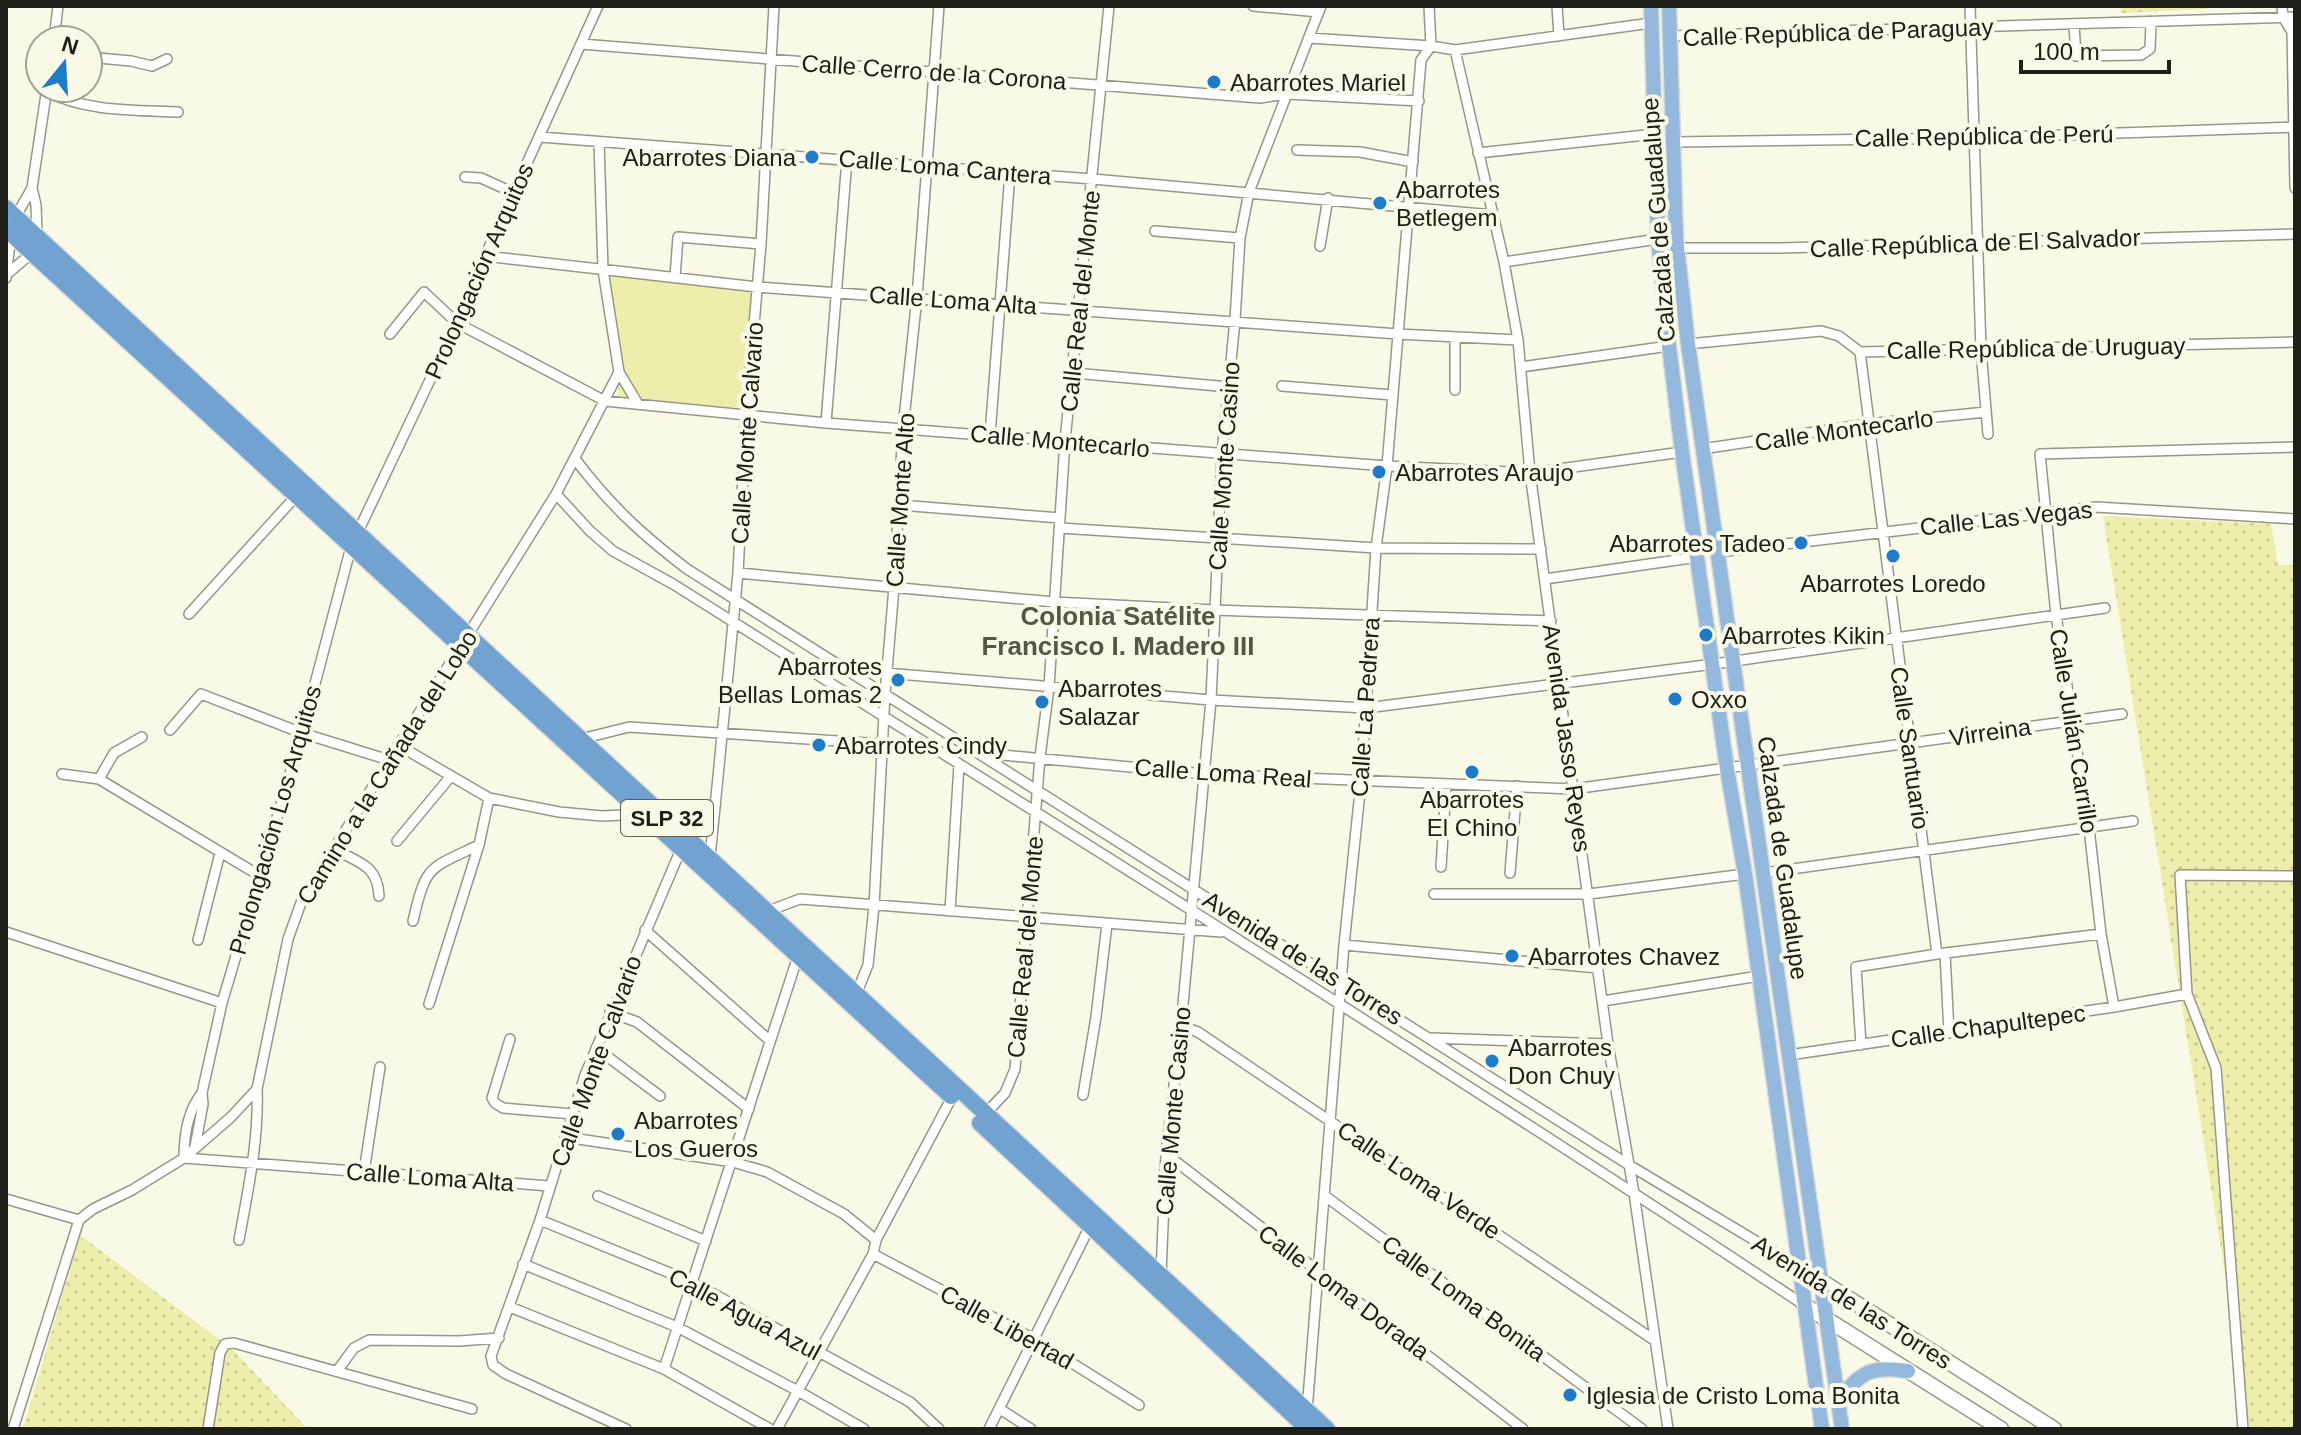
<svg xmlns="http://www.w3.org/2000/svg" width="2301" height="1435" font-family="Helvetica,sans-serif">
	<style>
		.green { fill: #eeeeac }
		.park { fill: url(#park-dots) }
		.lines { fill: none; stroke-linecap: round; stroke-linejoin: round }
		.minor-casing { stroke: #979787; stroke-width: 12 }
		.secondary-casing { stroke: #979787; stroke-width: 17 }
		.primary-casing { stroke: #dbdbda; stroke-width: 17 }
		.trunk-casing { stroke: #dbdbda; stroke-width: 19 }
		.minor { stroke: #fff; stroke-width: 9 }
		.secondary { stroke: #fff; stroke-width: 14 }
		.primary { stroke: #95b9dc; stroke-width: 14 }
		.trunk { stroke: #72a2d0; stroke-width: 16 }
		.poi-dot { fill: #1e7bc8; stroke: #f9f9e8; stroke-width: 3 }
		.labels { text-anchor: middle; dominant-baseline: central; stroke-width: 8; stroke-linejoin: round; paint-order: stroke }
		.shield { fill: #f9f9e8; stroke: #606057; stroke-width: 2 }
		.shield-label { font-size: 22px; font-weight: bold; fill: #1f1f19 }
		.street-label { font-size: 24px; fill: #1f1f19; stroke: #f9f9e8 }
		.poi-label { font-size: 24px; fill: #1f1f19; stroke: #f9f9e8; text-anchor: start }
		.neighbourhood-label { font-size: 26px; font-weight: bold; fill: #565648; stroke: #f9f9e8 }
	</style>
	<defs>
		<pattern id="park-dots" width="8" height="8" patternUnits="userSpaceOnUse" patternTransform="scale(2)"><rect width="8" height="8" fill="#eeeeac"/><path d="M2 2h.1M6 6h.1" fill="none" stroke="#cccc93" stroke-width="1.8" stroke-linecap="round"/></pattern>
	</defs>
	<rect width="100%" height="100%" fill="#f9f9e8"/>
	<!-- green -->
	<path class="green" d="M610 275 754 291 741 408 617 399C620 376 613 357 611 334 610 314 612 295 610 275Z"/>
	<!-- park -->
	<path class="park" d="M2121 6H2206V9L2121 13Z
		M2103 516 2271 524 2278 565H2295V1429H2250Z
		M80 1235 232 1349 308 1429H23Z"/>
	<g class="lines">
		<defs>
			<path id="minor" d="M1253 6 1319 12
				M1557 6 1559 36
				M1970 6 1981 350 1988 434
				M2282 6 2283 17 2292 32
				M2295 24 2292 32 2295 188
				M2074 25 2076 56 2141 55 2150 49 2151 22
				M1670 36 2295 17
				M1309 38 1431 46 1455 50 1651 23
				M54 40 58 6
				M581 44 1260 98 1287 94 1419 101
				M1455 50 1504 262 1518 340 1530 473 1573 789 1608 1044 1634 1193 1668 1429
				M88 57 131 61 152 66 167 59
				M46 91C86 112 134 110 178 112
				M540 137 1093 179 1493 215
				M599 142 603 270 619 372 638 404
				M1673 142 1974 138 2295 127
				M1297 150 1360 152 1413 162
				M1478 153 1655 134
				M465 177 481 178 514 193
				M16 216 32 188
				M1155 231 1240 238
				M37 235 36 205 32 188 47 88
				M1320 246 1328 198
				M485 256 757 287 1398 334 1518 340
				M1504 262 1658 239 1677 248H1780L2295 234
				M7 274 32 253
				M675 277 678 237 761 244
				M6 278 11 234
				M390 334 424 292 457 323 605 401 826 423 1387 466 1530 473 1682 452
				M1688 344 1821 331 1839 336 1860 352 2295 342
				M1860 352 1937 954
				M1521 367 1669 346
				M1074 373 1229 387
				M1282 386 1392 395
				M1455 390V337
				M826 423 847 159
				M990 435 1010 173
				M1702 449 1868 424 1986 412
				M575 459C611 506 640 533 687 569L1629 1165 1799 1267
				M556 494 590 531 613 551 673 584C1051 822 1431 1058 1804 1305
				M900 505 1060 518
				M1060 528 1376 548 1541 549
				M357 534 457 323 485 256 598 6
				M1718 552 2096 507 2295 519
				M738 573 1054 602 1214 610 1551 621
				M1545 579 1698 557
				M189 614 296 496
				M886 673 1211 700 1366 708 1714 664 2105 608
				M170 730 201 694 302 733 389 760
				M581 739 629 727 928 747
				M398 745 489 798 559 812 602 816 643 814
				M981 753 1205 774 1573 789 2122 714
				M62 774 99 779 260 876
				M99 779 114 753 142 737
				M397 841 451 776
				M335 850C359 862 378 866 379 896
				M710 858 738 573 746 417 761 244 774 6
				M1441 867 1446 786
				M1510 873 1517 786
				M1764 873 2133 821
				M1434 894H1589L1745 874
				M768 911 800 899 1221 932
				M950 911 959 765
				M413 921C426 865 428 869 479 845
				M645 930 769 1040
				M6 932 222 1003
				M198 940 220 853
				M1344 945 1598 968
				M1945 953 1949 1033
				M857 992 868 965 874 906 885 694 894 587 903 428 917 297 939 6
				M1603 1001 1759 976
				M429 1004 479 845 489 798
				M2114 1007 2101 934 2089 828 2056 615 2040 454 2295 447
				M610 1012 637 1022 749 1109
				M1181 1026 1198 1032 1654 1340
				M1432 1038 1608 1044
				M510 1039 492 1098 495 1103 503 1108 573 1114
				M1861 1045 1856 967 1937 954 2101 934
				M596 1048 660 1096
				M1789 1055 2114 1007 2187 994
				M202 1093C188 1110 184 1136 184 1158L549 1186
				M1083 1095 1096 1017 1107 924
				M986 1113 1005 1093 1015 1069 1040 757 1049 687 1065 441 1109 6
				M565 1137 733 1162 767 1172 844 1214 876 1240
				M195 1147 203 1104 202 1093 222 1003 302 733 351 547
				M1166 1154 1523 1429
				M364 1172 380 1067
				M598 1196 706 1241
				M1325 1196 1642 1429
				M6 1199 79 1220
				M540 1220 692 1282 910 1402 939 1429
				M239 1240C248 1190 259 1140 257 1089
				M873 1254 1032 1338 1139 1405
				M523 1264 677 1327 798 1391 864 1429
				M1161 1274 1166 1154 1181 1026 1211 700 1222 453 1235 320 1240 238 1249 192 1321 6
				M510 1307 664 1369 770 1429
				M664 1369 798 956
				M337 1371 354 1348 369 1340 459 1341 499 1338
				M1000 1409 1031 1429
				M1307 1411 1344 945 1361 782 1376 548 1387 466 1421 60 1431 46 1429 6
				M13 1429 79 1220 93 1209 132 1190 184 1158 231 1117 257 1089 288 939 302 900 556 494 619 372
				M208 1429 220 1353 225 1344 234 1343 472 1409
				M626 1429 506 1374 493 1365 491 1356 540 1220 585 1075 681 849
				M777 1429 873 1254 876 1240 952 1097
				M989 1429 1090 1226
				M2243 1429 2216 1068 2187 994 2180 875 2295 876"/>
			<path id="secondary" d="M1799 1267 2054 1429
				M1804 1305 2001 1429"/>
			<path id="primary" d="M1651 6 1658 239 1669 346 1682 452 1727 769 1745 874 1822 1429
				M1669 6 1676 238 1688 344 1842 1429
				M1838 1401C1860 1372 1872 1365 1908 1371"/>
			<path id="trunk" d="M6 208 1327 1429
				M6 229 951 1096
				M980 1123 1308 1429"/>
		</defs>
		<!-- minor casing -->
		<use href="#minor" class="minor-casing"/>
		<!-- secondary casing -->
		<use href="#secondary" class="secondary-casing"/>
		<!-- primary casing -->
		<use href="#primary" class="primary-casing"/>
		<!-- trunk casing -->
		<use href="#trunk" class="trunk-casing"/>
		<!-- minor -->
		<use href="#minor" class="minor"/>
		<!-- secondary -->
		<use href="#secondary" class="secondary"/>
		<!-- primary -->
		<use href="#primary" class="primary"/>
		<!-- trunk -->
		<use href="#trunk" class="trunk"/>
	</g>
	<!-- markers -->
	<g class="poi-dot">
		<circle cx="1214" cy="82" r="8"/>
		<circle cx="812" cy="157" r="8"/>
		<circle cx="1380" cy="203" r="8"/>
		<circle cx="1379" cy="472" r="8"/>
		<circle cx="1801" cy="543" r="8"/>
		<circle cx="1893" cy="556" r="8"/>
		<circle cx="1706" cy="635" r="8"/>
		<circle cx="898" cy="680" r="8"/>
		<circle cx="1675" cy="699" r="8"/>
		<circle cx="1042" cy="702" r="8"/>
		<circle cx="819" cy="745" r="8"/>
		<circle cx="1472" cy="772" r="8"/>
		<circle cx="1512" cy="956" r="8"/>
		<circle cx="1492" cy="1061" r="8"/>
		<circle cx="618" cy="1134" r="8"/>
		<circle cx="1570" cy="1395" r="8"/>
	</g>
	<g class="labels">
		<!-- shield labels -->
		<rect class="shield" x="621" y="800" width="92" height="36" rx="6"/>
		<g class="shield-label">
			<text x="667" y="818">SLP 32</text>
		</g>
		<!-- street labels -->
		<g class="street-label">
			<text transform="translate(1838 32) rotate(-2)">Calle República de Paraguay</text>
			<text transform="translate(934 72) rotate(4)">Calle Cerro de la Corona</text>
			<text transform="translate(1984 136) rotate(-1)">Calle República de Perú</text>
			<text transform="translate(945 167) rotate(5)">Calle Loma Cantera</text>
			<text transform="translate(1658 220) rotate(-94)">Calzada de Guadalupe</text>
			<text transform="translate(1975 243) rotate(-2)">Calle República de El Salvador</text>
			<text transform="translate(479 271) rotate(-66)">Prolongación Arquitos</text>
			<text transform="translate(953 300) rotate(4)">Calle Loma Alta</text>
			<text transform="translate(1080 301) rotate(-84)">Calle Real del Monte</text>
			<text transform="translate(2036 348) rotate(-1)">Calle República de Uruguay</text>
			<text transform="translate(1844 430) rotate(-8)">Calle Montecarlo</text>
			<text transform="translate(747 433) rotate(-86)">Calle Monte Calvario</text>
			<text transform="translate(1060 441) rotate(5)">Calle Montecarlo</text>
			<text transform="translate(1224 466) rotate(-86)">Calle Monte Casino</text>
			<text transform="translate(900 500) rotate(-86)">Calle Monte Alto</text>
			<text transform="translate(2006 518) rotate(-6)">Calle Las Vegas</text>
			<text transform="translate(1365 707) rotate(-86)">Calle La Pedrera</text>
			<text transform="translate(2074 731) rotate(81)">Calle Julián Carrillo</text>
			<text transform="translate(1990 732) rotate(-8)">Virreina</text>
			<text transform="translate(1567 738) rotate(82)">Avenida Jasso Reyes</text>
			<text transform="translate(1910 748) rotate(82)">Calle Santuario</text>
			<text transform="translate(387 767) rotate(-58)">Camino a la Cañada del Lobo</text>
			<text transform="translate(1223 773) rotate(4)">Calle Loma Real</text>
			<text transform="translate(275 820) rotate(-74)">Prolongación Los Arquitos</text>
			<text transform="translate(1783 858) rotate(82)">Calzada de Guadalupe</text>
			<text transform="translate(1025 947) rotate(-85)">Calle Real del Monte</text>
			<text transform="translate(1303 958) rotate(32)">Avenida de las Torres</text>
			<text transform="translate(1988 1026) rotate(-8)">Calle Chapultepec</text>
			<text transform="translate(596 1061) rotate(-70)">Calle Monte Calvario</text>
			<text transform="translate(1173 1111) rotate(-85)">Calle Monte Casino</text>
			<text transform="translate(430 1177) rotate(4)">Calle Loma Alta</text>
			<text transform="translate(1419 1180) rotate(34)">Calle Loma Verde</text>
			<text transform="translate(1344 1292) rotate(37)">Calle Loma Dorada</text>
			<text transform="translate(1464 1298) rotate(36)">Calle Loma Bonita</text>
			<text transform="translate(1852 1302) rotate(32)">Avenida de las Torres</text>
			<text transform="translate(745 1314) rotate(28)">Calle Agua Azul</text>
			<text transform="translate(1007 1327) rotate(29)">Calle Libertad</text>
		</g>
		<!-- poi labels -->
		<g class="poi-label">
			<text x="1230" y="82">Abarrotes Mariel</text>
			<text x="796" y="157" text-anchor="end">Abarrotes Diana</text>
			<text x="1396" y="189">Abarrotes<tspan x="1396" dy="28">Betlegem</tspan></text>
			<text x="1395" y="472">Abarrotes Araujo</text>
			<text x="1785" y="543" text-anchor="end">Abarrotes Tadeo</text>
			<text x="1893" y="583" text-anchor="middle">Abarrotes Loredo</text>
			<text x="1722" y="635">Abarrotes Kikin</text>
			<text x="882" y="666" text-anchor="end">Abarrotes<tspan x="882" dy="28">Bellas Lomas 2</tspan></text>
			<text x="1058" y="688">Abarrotes<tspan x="1058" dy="28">Salazar</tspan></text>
			<text x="1691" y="699">Oxxo</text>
			<text x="835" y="745">Abarrotes Cindy</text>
			<text x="1472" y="799" text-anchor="middle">Abarrotes<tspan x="1472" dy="28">El Chino</tspan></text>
			<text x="1528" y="956">Abarrotes Chavez</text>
			<text x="1508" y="1047">Abarrotes<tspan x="1508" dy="28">Don Chuy</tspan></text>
			<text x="634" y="1120">Abarrotes<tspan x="634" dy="28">Los Gueros</tspan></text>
			<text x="1586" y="1395">Iglesia de Cristo Loma Bonita</text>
		</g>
		<!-- neighbourhood labels -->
		<g class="neighbourhood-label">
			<text x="1118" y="616">Colonia Satélite<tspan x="1118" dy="30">Francisco I. Madero III</tspan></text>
		</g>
	</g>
	<!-- border -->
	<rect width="2301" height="1435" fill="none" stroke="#1f1f19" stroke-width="16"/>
	<!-- north arrow -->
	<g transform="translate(64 64) rotate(18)"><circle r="38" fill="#f9f9e8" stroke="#a2a295" stroke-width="2"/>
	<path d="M0-6L14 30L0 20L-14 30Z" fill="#1e7bc8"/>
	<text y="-12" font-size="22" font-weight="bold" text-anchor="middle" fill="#1f1f19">N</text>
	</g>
	<!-- scale -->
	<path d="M2021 60v12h148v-12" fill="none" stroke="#1f1f19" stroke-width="4"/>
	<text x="2033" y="60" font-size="24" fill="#1f1f19" stroke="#f9f9e8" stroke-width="6" paint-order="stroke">100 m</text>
</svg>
